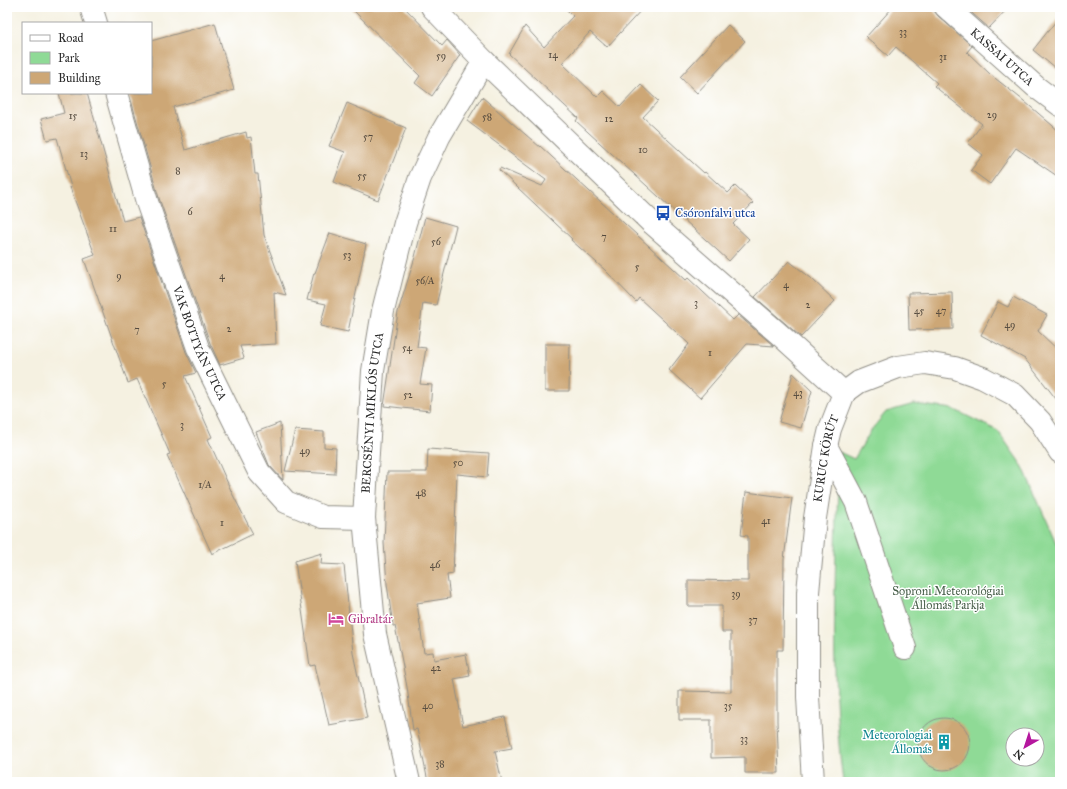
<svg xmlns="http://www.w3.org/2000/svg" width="1067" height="789" font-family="'IM FELL Great Primer',serif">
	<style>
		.green { fill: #8fda96; stroke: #5d8260; fill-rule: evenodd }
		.building { fill: #cda776 }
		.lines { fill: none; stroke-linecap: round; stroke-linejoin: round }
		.street-casing { stroke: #908e86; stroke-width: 24 }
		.street { stroke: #fff; stroke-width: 22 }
		.labels { text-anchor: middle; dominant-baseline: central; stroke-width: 3; stroke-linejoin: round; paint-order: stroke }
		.number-label { font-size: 10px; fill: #544a3e }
		.street-label { font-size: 12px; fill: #2b2b2b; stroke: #fff }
		.transit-label { font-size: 12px; fill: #164399; stroke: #fff; text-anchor: start }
		.park-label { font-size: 12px; fill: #49604b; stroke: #fff }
		.hotel-label { font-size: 12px; fill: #b23c85; stroke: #fff; text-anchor: start }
		.culture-label { font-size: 12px; fill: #0d838f; stroke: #fff; text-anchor: end }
	</style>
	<rect width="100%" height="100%" fill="#fff"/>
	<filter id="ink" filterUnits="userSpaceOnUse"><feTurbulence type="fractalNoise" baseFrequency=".025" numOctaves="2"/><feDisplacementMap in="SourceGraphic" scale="8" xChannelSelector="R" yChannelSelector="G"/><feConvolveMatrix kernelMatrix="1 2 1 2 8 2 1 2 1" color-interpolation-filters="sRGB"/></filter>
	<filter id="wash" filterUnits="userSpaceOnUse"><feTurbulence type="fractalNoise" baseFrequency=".012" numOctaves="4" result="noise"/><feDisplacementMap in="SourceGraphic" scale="16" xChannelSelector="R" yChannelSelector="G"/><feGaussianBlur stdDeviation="0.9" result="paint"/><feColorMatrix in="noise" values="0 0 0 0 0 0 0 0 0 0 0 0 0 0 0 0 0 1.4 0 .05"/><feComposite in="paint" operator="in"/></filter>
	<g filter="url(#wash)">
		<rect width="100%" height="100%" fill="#f5f1e1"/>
		<!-- green -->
		<path class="green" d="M914 404 953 409 998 431 1023 467 1060 552V782H843C829 673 836 562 839 452L854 459 872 429 886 412ZM1013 735H1037V759H1013Z"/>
		<g id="blocks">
			<!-- building -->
			<path class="building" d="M350 7H404L442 46 447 40 460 55 432 96 415 83 420 76Z
				M564 7H644L607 47 590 32 562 63 597 97 603 91 620 107 641 85 658 101 643 117 704 173 705 172 728 193 735 186 753 203 733 224 749 239 729 261 576 121 578 118 509 54 525 26 544 47 573 16Z
				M893 7H934V11L938 16 972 46 967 52 991 75 1024 101 1060 132V178L1016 148 990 184 971 170 983 155 968 143 982 124 934 86 937 83 896 47 888 56 866 37Z
				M965 7H1009L989 28Z
				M1060 16V72L1033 50Z
				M215 23 234 90 173 107 185 150 246 132 247 138 251 137 255 174H258L264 235 286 295 274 292 276 344 240 346 244 358 220 365 210 343 159 198 129 93H151V41Z
				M728 25 745 41 697 93 680 77Z
				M59 93H87L123 221 139 217 186 352 196 373 185 376 212 437 208 439 233 495 253 534 212 554 167 455 170 454 137 379 128 383 84 259 95 255 70 187H71L57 138 47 140 41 119 64 113Z
				M482 97 540 147V146L686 280 688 278 733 320 738 315 774 346 747 344 700 398 669 370 689 344 639 298 636 302 605 270 571 240 572 239 499 170 500 168 542 186 546 180 467 121Z
				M347 103 406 128 378 200 334 182 345 152 329 146Z
				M425 217 456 226 436 305 423 303 417 347 426 348 420 384 432 385 430 411 384 406 398 312 415 257Z
				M330 233 366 244 348 332 320 326 326 304 307 300 314 273H315Z
				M789 261 811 278 835 301 801 337 755 297Z
				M952 292 953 329 909 330 908 293Z
				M1013 297 1047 315 1038 331 1060 352V404L1025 359 981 335 998 302 1008 307Z
				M545 344H570L569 391H545Z
				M793 373 812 391 801 428 779 422Z
				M280 423 283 480 269 465 256 432Z
				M295 430 324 432V447L336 448 335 474 285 471Z
				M428 449 489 453 487 477 457 474 453 574 447 575 450 598 417 603 424 653 433 652 434 660 466 654 470 676 454 679 463 726 505 717 512 748 495 751 502 782H428L417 729 413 730 407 687 395 626H393L387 584 384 543 387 472H427Z
				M746 492 792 498 784 559 783 650H777V721L779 773H745V757L711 758V720H679V691L731 692V632H722V606H688V580L748 581V536L741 535Z
				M322 553 321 564 344 565 353 653 367 718 329 725 315 665 310 666 295 561Z
				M918 744a26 26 0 1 1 52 0a26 26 0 1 1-52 0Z"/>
		</g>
	</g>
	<g filter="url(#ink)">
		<use href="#blocks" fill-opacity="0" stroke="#908e86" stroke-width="1"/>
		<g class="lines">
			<defs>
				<g id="street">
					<path d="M91 7 96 23"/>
					<path d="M432 7 484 61 653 224 779 334 844 393"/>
					<path id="s1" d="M946 7 1036 87 1060 105"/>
					<path id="s2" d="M116 93 147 202 198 348 259 472 286 502 323 517 364 518"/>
					<path d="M826 446 856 502 905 648"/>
					<path id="s3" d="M409 782 375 634 364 518 373 371 383 311 405 223 420 178 439 137 484 61"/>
					<path id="s4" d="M813 782 808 697V592L815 518 826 446 830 429 844 393 859 382 898 367 925 363 955 368 983 378 1015 395 1040 421 1060 452"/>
				</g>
			</defs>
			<!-- street casing -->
			<use href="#street" class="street-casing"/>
			<!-- street -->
			<use href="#street" class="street"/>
		</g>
	</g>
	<!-- icons -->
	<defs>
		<symbol id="bus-bare" viewBox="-9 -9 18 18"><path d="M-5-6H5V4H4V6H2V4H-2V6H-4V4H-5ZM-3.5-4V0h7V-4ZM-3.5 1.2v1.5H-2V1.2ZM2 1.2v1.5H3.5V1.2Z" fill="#1a4fb4" stroke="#fff" stroke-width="2.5" paint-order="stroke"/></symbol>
		<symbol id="hotel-bare" viewBox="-9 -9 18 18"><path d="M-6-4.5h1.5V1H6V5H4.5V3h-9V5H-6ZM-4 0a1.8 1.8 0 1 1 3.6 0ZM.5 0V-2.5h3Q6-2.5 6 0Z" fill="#d1479c" stroke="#fff" stroke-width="2.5" paint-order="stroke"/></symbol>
		<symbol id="building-bare" viewBox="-9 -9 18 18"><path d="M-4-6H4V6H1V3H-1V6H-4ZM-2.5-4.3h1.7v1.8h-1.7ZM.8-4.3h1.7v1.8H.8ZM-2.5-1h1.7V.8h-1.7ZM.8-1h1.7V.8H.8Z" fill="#0f9aa8" stroke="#fff" stroke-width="2.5" paint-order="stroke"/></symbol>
	</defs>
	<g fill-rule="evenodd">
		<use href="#bus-bare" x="652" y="202" width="22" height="22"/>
		<use href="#hotel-bare" x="325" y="608" width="22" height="22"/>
		<use href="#building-bare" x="933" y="731" width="22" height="22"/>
	</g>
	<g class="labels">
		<!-- number labels -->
		<g class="number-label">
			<text x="903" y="32">33</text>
			<text x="553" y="55">14</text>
			<text x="441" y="56">59</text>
			<text x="943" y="57">31</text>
			<text x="992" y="115">29</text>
			<text x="73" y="116">15</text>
			<text x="487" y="117">58</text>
			<text x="609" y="119">12</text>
			<text x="368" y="137">57</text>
			<text x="643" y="150">10</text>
			<text x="84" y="154">13</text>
			<text x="178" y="171">8</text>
			<text x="362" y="176">55</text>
			<text x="190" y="212">6</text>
			<text x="113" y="229">11</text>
			<text x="604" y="237">7</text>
			<text x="436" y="242">56</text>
			<text x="347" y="255">53</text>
			<text x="637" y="267">5</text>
			<text x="119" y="276">9</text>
			<text x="222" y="276">4</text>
			<text x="425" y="281">56/A</text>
			<text x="786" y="285">4</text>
			<text x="696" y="303">3</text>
			<text x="808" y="305">2</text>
			<text x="919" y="311">45</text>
			<text x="941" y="311">47</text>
			<text x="1010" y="325">49</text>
			<text x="229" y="329">2</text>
			<text x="137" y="330">7</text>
			<text x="407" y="348">54</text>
			<text x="710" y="353">1</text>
			<text x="164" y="384">5</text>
			<text x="798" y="393">43</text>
			<text x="408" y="395">52</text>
			<text x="182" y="425">3</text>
			<text x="305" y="451">49</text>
			<text x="458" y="463">50</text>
			<text x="205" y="485">1/A</text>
			<text x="421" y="493">48</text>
			<text x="766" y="521">41</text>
			<text x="222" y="523">1</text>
			<text x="435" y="565">46</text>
			<text x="736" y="594">39</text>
			<text x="753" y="620">37</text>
			<text x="436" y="668">42</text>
			<text x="428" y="706">40</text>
			<text x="728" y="706">35</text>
			<text x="744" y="739">33</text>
			<text x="440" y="764">38</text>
		</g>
		<!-- street labels -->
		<g class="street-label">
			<text stroke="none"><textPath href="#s1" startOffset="75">KASSAI UTCA</textPath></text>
			<text stroke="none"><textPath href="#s2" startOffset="264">VAK BOTTYÁN UTCA</textPath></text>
			<text stroke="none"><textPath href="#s3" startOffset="374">BERCSÉNYI MIKLÓS UTCA</textPath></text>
			<text stroke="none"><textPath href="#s4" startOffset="325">KURUC KÖRÚT</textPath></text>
		</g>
		<!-- transit labels -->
		<g class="transit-label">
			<text x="675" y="213">Csóronfalvi utca</text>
		</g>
		<!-- park labels -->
		<g class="park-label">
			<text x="948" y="591">Soproni Meteorológiai<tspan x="948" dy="14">Állomás Parkja</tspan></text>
		</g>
		<!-- hotel labels -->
		<g class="hotel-label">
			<text x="348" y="619">Gibraltár</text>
		</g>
		<!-- culture labels -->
		<g class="culture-label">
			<text x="932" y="735">Meteorologiai<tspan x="932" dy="14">Állomás</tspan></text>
		</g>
	</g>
	<!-- margin -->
	<rect width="1067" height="789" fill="none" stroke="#fff" stroke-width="24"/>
	<!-- legend -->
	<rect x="22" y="22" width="130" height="72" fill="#ffffff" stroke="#aaaaaa"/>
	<rect x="30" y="35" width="20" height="6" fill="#ffffff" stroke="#aaaaaa"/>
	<text x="58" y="42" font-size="12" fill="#2b2b2b">Road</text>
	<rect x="30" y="52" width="20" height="12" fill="#8fda96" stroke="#aaaaaa"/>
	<text x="58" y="62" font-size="12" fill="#2b2b2b">Park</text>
	<rect x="30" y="72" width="20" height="12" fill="#cda776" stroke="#aaaaaa"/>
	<text x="58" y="82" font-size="12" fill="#2b2b2b">Building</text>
	<!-- north arrow -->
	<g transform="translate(1025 747) rotate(219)"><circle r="19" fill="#ffffff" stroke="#aaaaaa"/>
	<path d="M0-3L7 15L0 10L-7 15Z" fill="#b5179e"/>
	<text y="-6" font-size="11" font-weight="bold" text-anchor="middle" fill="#2b2b2b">N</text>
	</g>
</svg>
